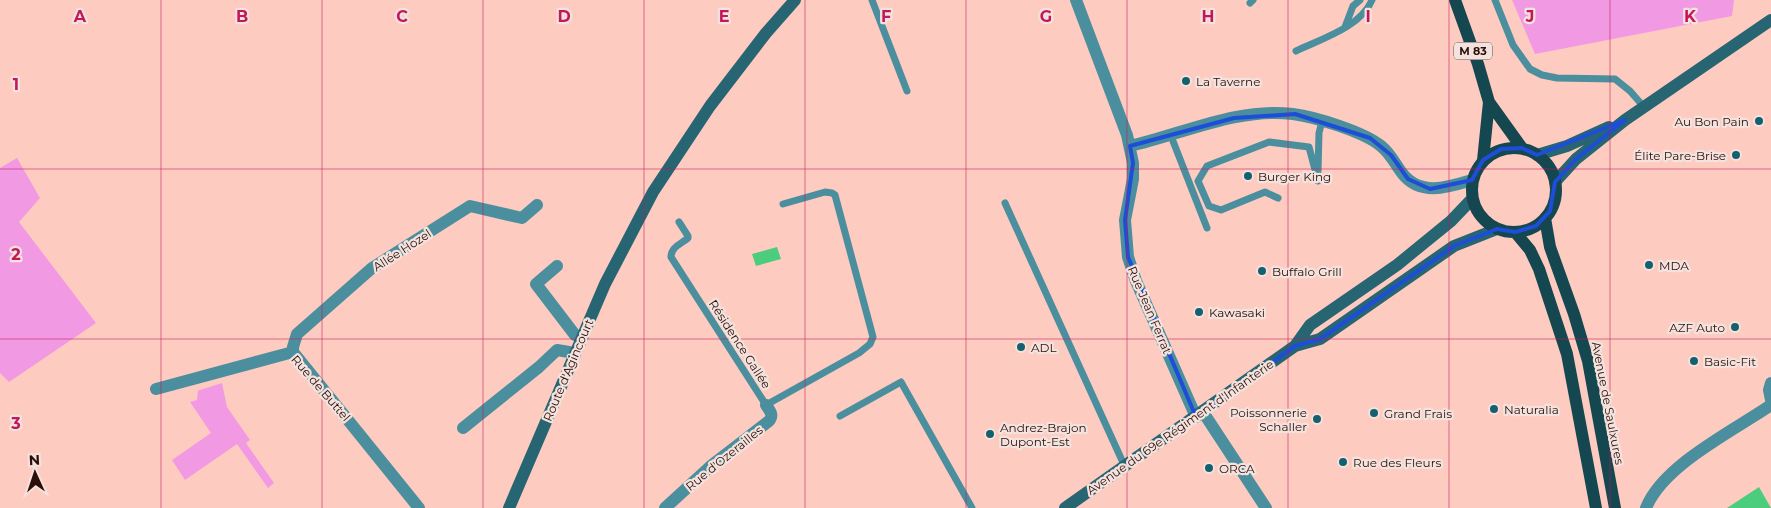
<svg xmlns="http://www.w3.org/2000/svg" width="1771" height="508" font-family="Montserrat,sans-serif">
	<style>
		.green { fill: #f299e3 }
		.water { fill: #4bcd7d }
		.lines { fill: none; stroke-linecap: round; stroke-linejoin: round }
		.lane { stroke: #4b8f9e; stroke-width: 7 }
		.street { stroke: #4b8f9e; stroke-width: 12 }
		.secondary { stroke: #276572; stroke-width: 12 }
		.primary { stroke: #154751; stroke-width: 12 }
		.marked { fill: none; stroke: #1d4ed8; stroke-width: 4; stroke-linejoin: round }
		.grid { fill: none; stroke: #c2185b; stroke-width: 1; stroke-opacity: 0.55 }
		.poi-dot { fill: #15606e; stroke: #f3e2dd; stroke-width: 2 }
		.labels { text-anchor: middle; dominant-baseline: central; stroke-width: 4.5; stroke-linejoin: round; paint-order: stroke }
		.shield { fill: #f3e2dd; stroke: #684e49; stroke-width: 1 }
		.shield-label { font-size: 11px; font-weight: bold; fill: #2c0f09 }
		.poi-label { font-size: 12px; fill: #2c0f09; stroke: #f3e2dd; text-anchor: start }
		.street-label { font-size: 12px; fill: #2c0f09; stroke: #f3e2dd }
		.grid-label { font-size: 16px; text-anchor: middle; font-weight: bold; fill: #c2185b; stroke: #f3e2dd; stroke-width: 4.5; stroke-linejoin: round; paint-order: stroke }
	</style>
	<rect width="100%" height="100%" fill="#fecbc0"/>
	<!-- green -->
	<path class="green" d="M1512 0H1734L1732 16 1535 54Z
		M17 158 40 198 19 222 96 323 9 382 0 373V168Z
		M222 383 227 407 250 440 246 443 274 483 268 488 237 444 185 480 172 460 211 433 190 402 197 400 198 391 200 390Z"/>
	<!-- water -->
	<path class="water" d="M777 247 781 259 756 266 752 254Z
		M1759 487 1771 508H1727Z"/>
	<g class="lines">
		<!-- lane -->
		<path class="lane" d="M872 0 907 91
			M1495 0 1513 45 1530 69 1542 75 1557 78 1615 79 1630 91 1644 107
			M1250 3 1253 0
			M1345 27 1353 6 1360 0
			M1296 51C1321 39 1361 27 1372 0
			M1171 136 1207 228
			M1318 171 1319 133 1322 121
			M1278 198 1265 192 1221 210 1209 206 1198 181 1207 166 1269 142 1309 147 1318 181
			M1005 203 1125 467
			M679 222 688 236V238C681 244 671 247 671 257L766 405 859 353 870 344 873 337 835 195 832 193 825 192 783 204
			M840 416 901 382 972 508"/>
		<!-- street -->
		<path class="street" d="M1076 0 1127 135 1133 163V179L1125 220 1128 257 1136 281 1196 417
			M1130 146C1183 134 1238 107 1293 114 1316 117 1364 132 1381 146 1391 154 1395 164 1402 173 1420 197 1449 187 1472 180
			M557 266 536 284 575 335 582 338
			M293 352V347L297 334 372 268 470 206 522 218 537 205
			M1771 383 1769 390 1771 400
			M156 389 293 352 419 508
			M1203 412 1266 508
			M463 428 539 367 557 350 569 352 575 355
			M665 508 712 465 769 421C774 415 770 411 766 405
			M1646 508C1663 465 1733 431 1771 405"/>
		<!-- secondary -->
		<path class="secondary" d="M1537 155 1567 146 1609 127
			M1555 182 1576 159 1625 120 1771 20
			M1295 346 1310 325 1397 265 1451 221 1472 199
			M509 508 605 284 653 192 710 106 766 33 795 0
			M1065 508 1295 346 1320 339 1454 246 1497 229"/>
		<!-- primary -->
		<path class="primary" d="M1455 0 1478 64 1489 102 1522 148
			M1472 190a42 42 0 1 1 84 0a42 42 0 1 1-84 0Z
			M1483 160 1489 102
			M1545 218 1550 247 1574 314 1588 361 1615 508
			M1515 232 1530 250 1539 269 1567 354 1596 508"/>
	</g>
	<!-- marked area -->
	<path class="marked" d="M1295 114 1370 138 1391 155 1408 179 1430 189 1472 180 1483 160 1501 149 1522 148 1537 155 1625 120 1576 159 1555 182 1550 211 1536 226 1515 232 1497 229 1454 246 1320 339 1295 346 1196 417 1128 257 1125 220 1133 163 1130 146 1234 118Z"/>
	<!-- grid -->
	<path class="grid" d="M161 0V508M322 0V508M483 0V508M644 0V508M805 0V508M966 0V508M1127 0V508M1288 0V508M1449 0V508M1610 0V508M0 169H1771M0 339H1771"/>
	<!-- markers -->
	<g class="poi-dot">
		<circle cx="1186" cy="81" r="5"/>
		<circle cx="1759" cy="121" r="5"/>
		<circle cx="1736" cy="155" r="5"/>
		<circle cx="1248" cy="176" r="5"/>
		<circle cx="1649" cy="265" r="5"/>
		<circle cx="1262" cy="271" r="5"/>
		<circle cx="1199" cy="312" r="5"/>
		<circle cx="1735" cy="327" r="5"/>
		<circle cx="1021" cy="347" r="5"/>
		<circle cx="1694" cy="361" r="5"/>
		<circle cx="1494" cy="409" r="5"/>
		<circle cx="1374" cy="413" r="5"/>
		<circle cx="1317" cy="419" r="5"/>
		<circle cx="990" cy="434" r="5"/>
		<circle cx="1343" cy="462" r="5"/>
		<circle cx="1209" cy="468" r="5"/>
	</g>
	<g class="labels">
		<!-- shield labels -->
		<rect class="shield" x="1454" y="42.5" width="38" height="17" rx="4"/>
		<g class="shield-label">
			<text x="1473" y="51">M 83</text>
		</g>
		<!-- poi labels -->
		<g class="poi-label">
			<text x="1196" y="81">La Taverne</text>
			<text x="1749" y="121" text-anchor="end">Au Bon Pain</text>
			<text x="1726" y="155" text-anchor="end">Élite Pare-Brise</text>
			<text x="1258" y="176">Burger King</text>
			<text x="1659" y="265">MDA</text>
			<text x="1272" y="271">Buffalo Grill</text>
			<text x="1209" y="312">Kawasaki</text>
			<text x="1725" y="327" text-anchor="end">AZF Auto</text>
			<text x="1031" y="347">ADL</text>
			<text x="1704" y="361">Basic-Fit</text>
			<text x="1504" y="409">Naturalia</text>
			<text x="1307" y="412" text-anchor="end">Poissonnerie<tspan x="1307" dy="14">Schaller</tspan></text>
			<text x="1384" y="413">Grand Frais</text>
			<text x="1000" y="427">Andrez-Brajon<tspan x="1000" dy="14">Dupont-Est</tspan></text>
			<text x="1353" y="462">Rue des Fleurs</text>
			<text x="1219" y="468">ORCA</text>
		</g>
		<!-- street labels -->
		<g class="street-label">
			<text transform="translate(402 250) rotate(-33)">Allée Hozel</text>
			<text transform="translate(1150 310) rotate(67)">Rue Jean Ferrat</text>
			<text transform="translate(740 344) rotate(57)">Résidence Gallée</text>
			<text transform="translate(568 370) rotate(-67)">Route d'Agincourt</text>
			<text transform="translate(321 388) rotate(49)">Rue de Buttel</text>
			<text transform="translate(1608 403) rotate(79)">Avenue de Saulxures</text>
			<text transform="translate(1180 427) rotate(-35)">Avenue du 69e Régiment d'Infanterie</text>
			<text transform="translate(724 458) rotate(-39)">Rue d'Ozerailles</text>
		</g>
	</g>
	<g class="grid-label">
		<text x="80" y="22">A</text>
		<text x="242" y="22">B</text>
		<text x="402" y="22">C</text>
		<text x="564" y="22">D</text>
		<text x="724" y="22">E</text>
		<text x="886" y="22">F</text>
		<text x="1046" y="22">G</text>
		<text x="1208" y="22">H</text>
		<text x="1368" y="22">I</text>
		<text x="1530" y="22">J</text>
		<text x="1690" y="22">K</text>
		<text x="16" y="90">1</text>
		<text x="16" y="260">2</text>
		<text x="16" y="429">3</text>
	</g>
	<!-- north arrow -->
	<g transform="translate(35 473) rotate(357)" stroke="#f3e2dd" stroke-width="4" paint-order="stroke">
	<path d="M0-4L9 19L0 12L-9 19Z" fill="#2c0f09"/>
	<text y="-8" font-size="14" font-weight="bold" text-anchor="middle" fill="#2c0f09">N</text>
	</g>
</svg>
